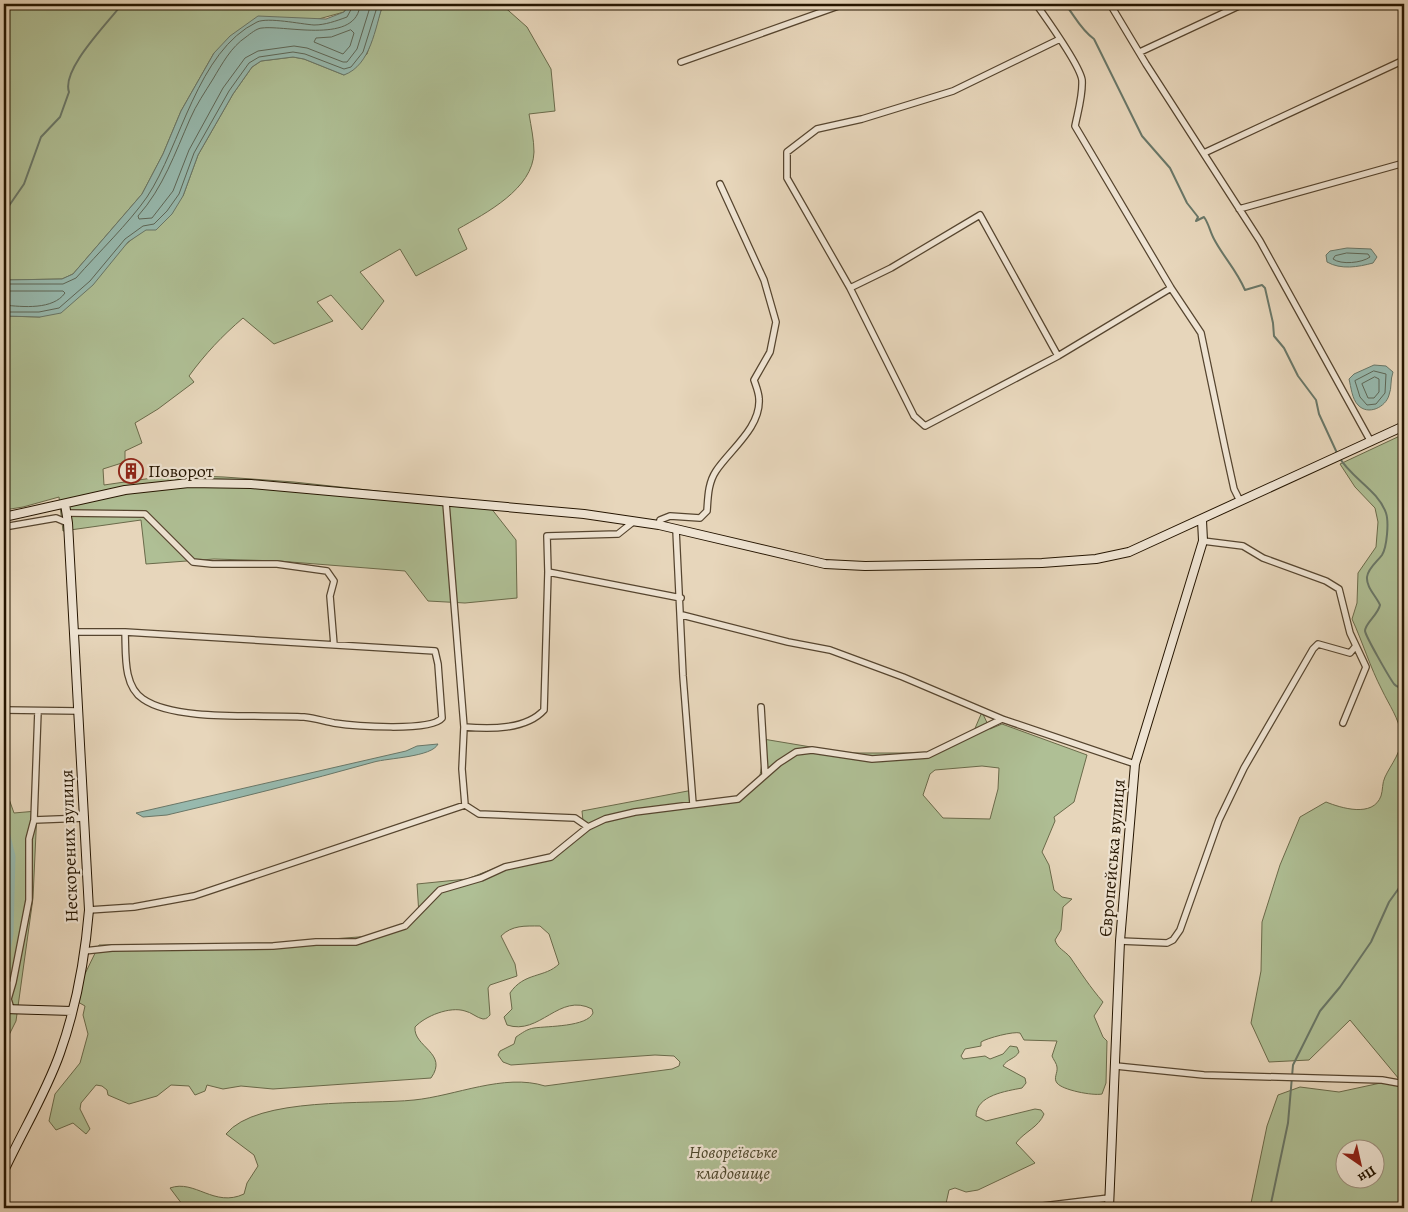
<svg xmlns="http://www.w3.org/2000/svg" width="1408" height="1212" font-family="Alegreya,serif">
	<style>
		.green { fill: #afbf95; stroke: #6a6a4a; fill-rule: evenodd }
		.water { fill: #97b9ae; stroke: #697768 }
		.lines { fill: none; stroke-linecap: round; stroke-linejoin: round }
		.shore { stroke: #5e6757; stroke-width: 1 }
		.stream { stroke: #697768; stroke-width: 2 }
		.canal { stroke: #97b9ae; stroke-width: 7 }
		.street-casing { stroke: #56452f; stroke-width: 8 }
		.secondary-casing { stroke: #251500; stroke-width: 10 }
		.street { stroke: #efe4d3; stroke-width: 5.5 }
		.secondary { stroke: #efe4d3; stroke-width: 8 }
		.labels { text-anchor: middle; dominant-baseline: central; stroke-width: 4.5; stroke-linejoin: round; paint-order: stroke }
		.poi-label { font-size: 18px; fill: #251500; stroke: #efe4d3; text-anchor: start }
		.street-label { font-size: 18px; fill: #251500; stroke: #efe4d3 }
		.park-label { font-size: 18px; font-style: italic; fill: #4e482d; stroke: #efe4d3 }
	</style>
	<rect width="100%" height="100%" fill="#e7d6bb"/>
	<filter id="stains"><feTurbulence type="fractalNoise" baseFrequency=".004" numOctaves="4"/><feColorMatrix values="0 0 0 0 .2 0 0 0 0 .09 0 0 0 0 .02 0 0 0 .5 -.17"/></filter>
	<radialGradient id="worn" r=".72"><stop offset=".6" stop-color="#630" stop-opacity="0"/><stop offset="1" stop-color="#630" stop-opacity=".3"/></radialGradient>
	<!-- green -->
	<path class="green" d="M4 4H350L344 12 315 20 214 53 181 111 163 154 142 194 73 274 62 279 4 280Z
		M383 4H501L527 27 551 69 555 111 529 114C531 126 534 140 534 152 533 189 486 213 458 229L467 249 416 276 400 249 360 272 384 301 362 330 331 295 317 302 333 321 274 344 243 318C222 336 205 354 189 376L194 382 158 409 135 423 142 443 125 451V462L103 469 104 485 173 475 224 477 294 482 487 503 516 540 517 598 465 603 428 601 405 571 278 561 214 559 146 564 141 520 63 531 59 497 23 507 4 510V316L40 317 183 196 198 155 233 94 252 67 261 61 293 57 304 59 344 75 367 54Z
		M1404 434V1208H1250L1267 1126 1278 1095 1300 1087 1339 1092 1399 1079 1350 1020 1309 1060 1269 1062 1251 1023 1261 971 1262 922 1280 865 1300 817 1326 802C1341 808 1373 818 1381 796 1383 790 1382 783 1385 777 1391 764 1403 751 1401 735 1399 718 1389 705 1382 690 1370 667 1363 643 1352 619L1357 603 1358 573 1376 547 1378 522 1375 508 1355 487 1340 464ZM1346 1150H1376V1180H1346Z
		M982 712 990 729 1002 724 1087 755 1074 802 1054 817 1055 821 1042 852 1049 865 1054 890 1062 897 1072 899 1063 907 1061 930 1055 940C1057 948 1065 951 1070 957 1081 973 1090 987 1103 1002L1094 1016 1103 1037 1107 1041 1106 1083 1102 1094C1093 1096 1062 1090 1057 1083 1053 1078 1058 1073 1057 1067 1057 1064 1053 1059 1052 1056L1057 1041 1024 1040 1020 1033C1014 1031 987 1038 981 1042V1046L965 1049 961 1056 963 1059 985 1056 990 1059 1003 1054 1010 1046 1017 1047 1019 1052C1015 1059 1007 1059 1003 1066L1025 1078 1026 1083 1022 1088C1007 1091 976 1095 976 1116L986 1121 1035 1109 1041 1110 1044 1114C1039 1127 1024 1132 1016 1143L1035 1163 978 1190 966 1192 955 1188 949 1190 945 1208H223L222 1205 219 1208H185L170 1188C195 1179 214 1208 244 1194L247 1183 258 1166 254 1155 226 1134C257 1096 368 1105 414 1100 455 1096 504 1073 545 1086L672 1069 679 1066 680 1062 674 1056 655 1055 511 1065 503 1062 498 1055 500 1051 514 1044 516 1037C522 1033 527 1029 534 1028 548 1026 587 1027 593 1013L592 1009C559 992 540 1036 507 1025L504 1017 512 1009 510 993C524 972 545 978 559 964L549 934 540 926C525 926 512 925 501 936L515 964 517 976 490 985 488 988 490 1015C488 1017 487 1019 483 1019 477 1018 471 1012 465 1011 450 1006 425 1016 415 1027 413 1047 449 1053 431 1078L273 1089 241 1086 223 1089 207 1085 205 1091 195 1095 189 1086 171 1085 157 1096 129 1104 108 1095 107 1090 102 1086 96 1085 81 1103 80 1109 90 1129 86 1134 73 1123 56 1130 49 1121 55 1094 80 1063 88 1034 83 1015 85 1006 78 1002 82 980 99 945 277 943 372 936 398 929 419 915 417 884 467 879 503 865 551 856 584 831 582 811 693 790 695 801C752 797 762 803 763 739L847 753H935L973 733ZM982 766 999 768 998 789 990 819 943 818 923 795 930 774 935 770Z
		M4 785 14 813 37 811 33 898 16 1021 4 1045Z"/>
	<!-- water -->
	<path class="water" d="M350 4H383C375 28 371 65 344 75L304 59 293 57 261 61 252 67 233 94 198 155 183 196 172 214 156 230H146L128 242 93 285 61 313 40 317 4 316V280L62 279 73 274 142 194 163 154 181 111 214 53 230 36 258 16 326 19 344 12Z
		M1347 248 1371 249 1377 257 1373 263C1358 267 1341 270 1327 262L1326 255 1330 251Z
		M1374 365 1386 366 1393 372C1390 380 1392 388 1389 395 1386 407 1368 416 1358 405 1352 399 1351 387 1349 379L1354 374Z
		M438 744C432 757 388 758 374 762 306 781 236 799 167 815L143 817 136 813 406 751 417 746Z"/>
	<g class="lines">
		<!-- shore -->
		<path class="shore" d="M360 4C358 45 286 25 262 28 257 28 250 34 246 37 231 47 222 64 213 79 205 92 196 105 190 119 175 153 163 188 138 216L139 219 152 218 173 191 189 150 223 88 245 58 258 51 294 46 307 48 343 62H347L357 49 371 4
			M351 30 354 33 350 46 343 54 314 42 316 38 331 37Z
			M1347 253 1368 254 1370 257C1362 263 1341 265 1333 259L1335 256Z
			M4 284H63L76 278C98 253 129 223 147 197 181 146 197 51 257 22 268 17 300 24 314 25 325 25 336 21 347 17L354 4
			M4 291H63L65 293C53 310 23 307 4 305
			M4 312H39L59 308 90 281 125 239 143 226 154 224 167 211 179 194 194 153 229 91 249 63 259 57 293 52 305 54 344 69 351 67 363 52 378 4
			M1374 371 1386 374 1385 393 1376 404 1367 405 1360 397 1355 381Z
			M1375 377 1379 379V392L1374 398H1368L1362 384Z"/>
		<!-- stream -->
		<path class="stream" d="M1065 4C1075 16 1080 29 1094 39L1142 136 1170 168 1187 203 1198 217 1196 221 1204 217C1209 224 1210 232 1214 239 1224 258 1236 269 1245 290L1262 285 1265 288 1273 323 1274 336 1284 348 1298 376 1316 400 1319 414 1337 453
			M4 213 24 184 41 137 60 117 69 92C61 69 109 22 122 4
			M1339 457C1351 478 1378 490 1386 513 1389 522 1387 547 1382 555 1377 562 1368 568 1367 577 1366 587 1376 596 1380 605 1378 615 1365 623 1365 631 1366 637 1389 677 1394 684 1397 687 1400 688 1404 689
			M1270 1208 1288 1123 1293 1065 1320 1011 1340 987 1371 942 1389 902 1404 881"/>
		<!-- canal -->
		<path class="canal" d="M4 824 12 856 10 934 4 967"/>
		<defs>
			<path id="street" d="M1036 4C1046 18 1080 66 1082 80 1083 95 1078 111 1075 126L1171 288 1201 333 1225 448 1234 489 1240 501
				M1110 4 1146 64 1260 241 1371 442
				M1140 52 1243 4
				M681 62 844 4
				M1204 153 1404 60
				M1239 209 1404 163
				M850 288 787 178V152L817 129 862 119 953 91 1060 39
				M1058 356 980 215 891 268 850 288 914 416 925 426 1058 356 1171 288
				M446 503 464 727 462 769 465 805
				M67 513 145 514 193 562 212 564H277L327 571 334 581 330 596 334 645
				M659 525 660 520 670 516 700 518 707 511C708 497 708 483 716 471 730 450 761 427 759 399 759 393 756 386 754 380L770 352 776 322 764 280 720 184
				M4 527 56 518 68 523
				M676 530 683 676 693 804
				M1203 541 1243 546 1263 558 1326 581 1339 589 1350 633 1366 667 1343 723
				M548 572 681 598
				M682 615 788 642 830 650 903 677 1002 719
				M75 632H125L435 651 438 664 442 718C431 732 353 726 334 723 324 721 314 718 304 717 263 714 176 722 143 699 123 686 126 654 125 632
				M761 707 765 774
				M4 710 79 711
				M464 727C490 729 526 730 544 710L548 572 547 536 618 534 633 522
				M34 820 85 818
				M89 910 134 907 194 896 465 805 479 814 575 818 588 827
				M1120 941 1167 943 1173 940 1180 930 1219 820 1244 768 1313 649 1318 644 1350 653 1355 647
				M84 951 112 948 273 946 316 942H356L405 926 440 890 481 878 505 867 551 857 588 827 605 819 635 812 738 799 779 763 796 752 812 750 872 759 928 755 1002 719 1135 764
				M11 1009 8 999 13 982 29 900V839L34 820 38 711
				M1116 1066 1204 1075 1382 1080 1404 1084
				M1026 1208 1109 1198"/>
			<path id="secondary" d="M4 517 125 490 189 483 251 484 584 514 659 525 825 564 865 566 1042 563 1096 559 1129 552 1404 426
				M4 1009 72 1011
				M4 1171C22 1132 46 1093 60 1053 76 1008 85 958 89 910L68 523 65 504
				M1109 1208 1120 941 1135 764 1203 541 1202 520"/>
		</defs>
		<!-- street casing -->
		<use href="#street" class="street-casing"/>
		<!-- secondary casing -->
		<use href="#secondary" class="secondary-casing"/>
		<!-- street -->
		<use href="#street" class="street"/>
		<!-- secondary -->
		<use href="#secondary" class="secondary"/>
	</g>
	<!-- icons -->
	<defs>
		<symbol id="building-ring" viewBox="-11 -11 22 22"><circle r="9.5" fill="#efe4d3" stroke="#8f2418" stroke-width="1.5"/><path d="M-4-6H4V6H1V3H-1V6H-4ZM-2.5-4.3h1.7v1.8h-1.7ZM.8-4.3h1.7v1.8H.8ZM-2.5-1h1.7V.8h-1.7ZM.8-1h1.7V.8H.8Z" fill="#8f2418"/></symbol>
	</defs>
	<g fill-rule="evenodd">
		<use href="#building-ring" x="117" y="457" width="28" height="28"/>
	</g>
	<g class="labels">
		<!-- poi labels -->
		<g class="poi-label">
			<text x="148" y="471">Поворот</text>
		</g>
		<!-- street labels -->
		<g class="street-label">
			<text transform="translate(69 846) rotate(-92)">Нескорених вулиця</text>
			<text transform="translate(1112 858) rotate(-85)">Європейська вулиця</text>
		</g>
		<!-- park labels -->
		<g class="park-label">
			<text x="733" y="1152">Новореївське<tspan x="733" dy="21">кладовище</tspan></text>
		</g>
	</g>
	<!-- margin -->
	<rect width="1408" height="1212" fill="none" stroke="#e7d6bb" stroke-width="20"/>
	<rect x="5" y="5" width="1398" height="1202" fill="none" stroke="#251500" stroke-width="2.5"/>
	<rect x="10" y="10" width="1388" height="1192" fill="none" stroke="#251500"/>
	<!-- north arrow -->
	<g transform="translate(1360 1164) rotate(146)"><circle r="24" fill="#efe4d3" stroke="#9e917f"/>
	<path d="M0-4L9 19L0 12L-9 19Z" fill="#8f2418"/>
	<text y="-8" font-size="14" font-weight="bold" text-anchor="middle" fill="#251500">Пн</text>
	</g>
	<rect width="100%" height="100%" filter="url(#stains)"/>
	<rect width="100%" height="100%" fill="url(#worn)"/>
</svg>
